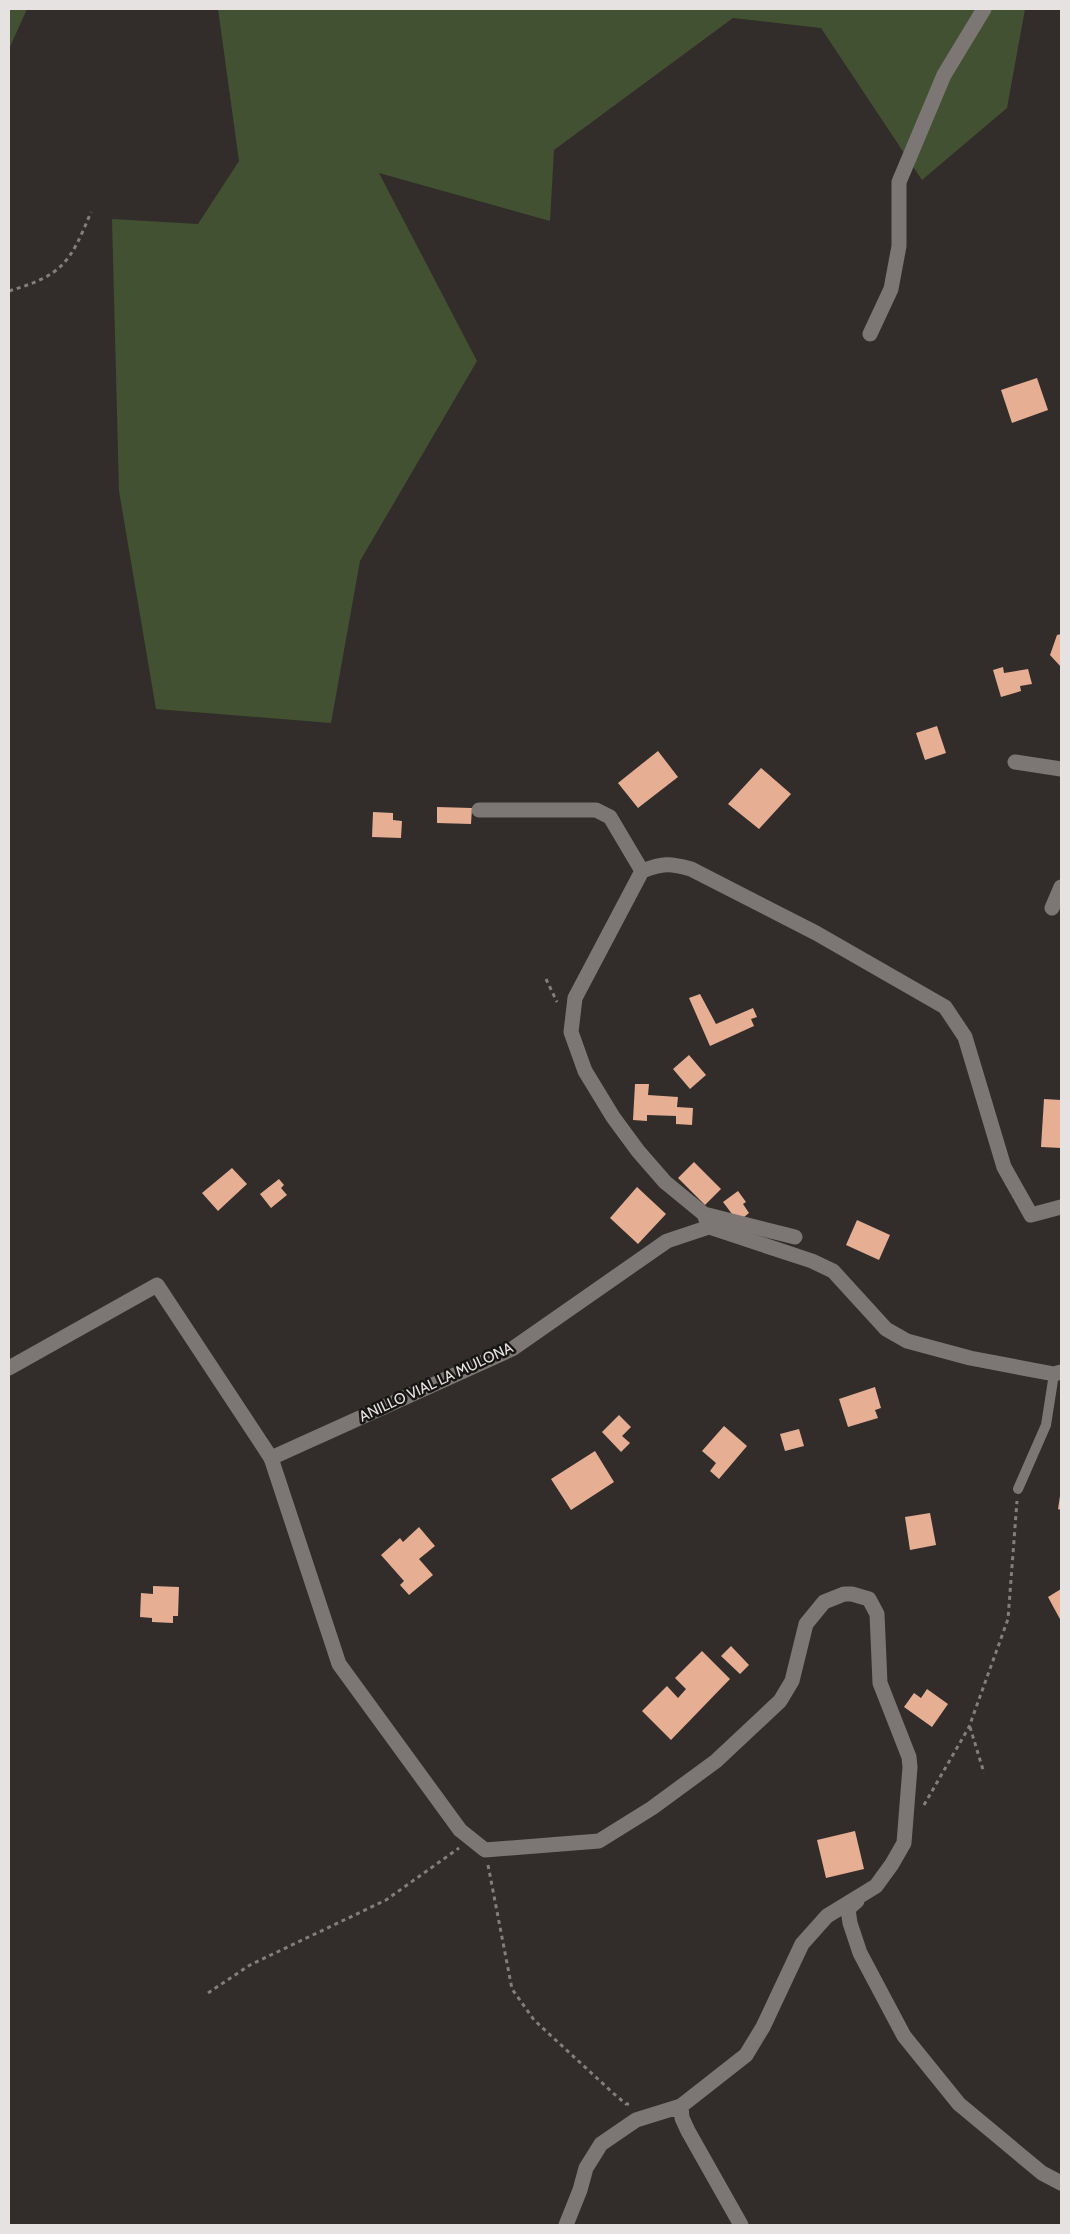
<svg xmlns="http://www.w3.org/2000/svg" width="1070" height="2234" font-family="Cabin,sans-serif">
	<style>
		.green { fill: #425131 }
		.building { fill: #e6ae93 }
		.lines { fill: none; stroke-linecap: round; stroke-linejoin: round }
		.path { stroke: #827e7c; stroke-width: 3; stroke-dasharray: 4 4; stroke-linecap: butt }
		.service { stroke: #7c7774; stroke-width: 10 }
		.minor { stroke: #7c7774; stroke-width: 15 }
		.tertiary { stroke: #7c7774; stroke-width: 15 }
		.labels { text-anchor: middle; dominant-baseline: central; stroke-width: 5; stroke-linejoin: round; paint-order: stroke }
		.street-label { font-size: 15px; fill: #e5e2e1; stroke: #181615 }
	</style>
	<rect width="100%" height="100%" fill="#322d2b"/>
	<!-- green -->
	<path class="green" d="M9 9H27L9 49Z
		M218 9H1025L1007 108 922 180 821 28 733 18 554 150 550 221 379 173 477 361 360 561 331 723 156 709 119 491 112 219 198 224 239 161Z"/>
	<!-- building -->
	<path class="building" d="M1037 378 1048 410 1012 423 1001 390Z
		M1061 634V667L1050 655 1057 635Z
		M1003 667 1004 673 1028 669 1032 684 1020 686 1021 691 1001 697 993 670Z
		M937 726 946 753 925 760 916 733Z
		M658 751 678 777 638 808 618 783Z
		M761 768 791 794 759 829 728 804Z
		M437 807 472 808 471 824 437 823Z
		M373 812 393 813V820L402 821 401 838 372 837Z
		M700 994 716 1024 753 1008 757 1017 751 1019 754 1026 710 1046 689 998Z
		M689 1055 706 1075 690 1089 673 1069Z
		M635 1084H649L648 1095 678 1097 677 1107 693 1108 692 1125 676 1124V1116L647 1115V1121L633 1120Z
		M1044 1099 1061 1100V1148L1041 1147Z
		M694 1162 721 1189 705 1205 678 1178Z
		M232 1168 247 1184 218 1211 202 1193Z
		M279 1179 284 1185 281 1188 287 1195 271 1208 260 1194Z
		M637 1187 666 1214 638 1244 610 1218Z
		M738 1191 746 1202 743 1204 749 1213 738 1222 723 1202Z
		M857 1220 890 1235 879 1260 846 1245Z
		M875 1387 881 1408 875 1410 878 1418 848 1427 839 1399Z
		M619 1415 631 1427 622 1436 630 1443 621 1452 602 1432Z
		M724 1426 747 1446 719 1479 710 1471 716 1463 702 1451Z
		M799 1429 804 1446 785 1451 780 1434Z
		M595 1451 614 1482 571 1510 551 1479Z
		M1060 1496H1061V1510L1058 1509Z
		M930 1513 936 1545 910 1550 905 1517Z
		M419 1527 435 1546 419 1559 433 1575 409 1595 400 1585 404 1581 381 1555 400 1538 403 1542Z
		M153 1586 179 1587 178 1616H173V1623L152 1622V1618L140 1617 141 1593 153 1594Z
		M1061 1589V1621L1048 1597Z
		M731 1646 749 1665 740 1674 721 1656Z
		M702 1651 730 1679 671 1740 642 1711 667 1686 678 1698 686 1689 675 1678Z
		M927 1689 948 1704 932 1727 904 1707 914 1693 921 1698Z
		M855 1831 864 1869 826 1878 817 1840Z"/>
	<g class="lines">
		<!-- path -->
		<path class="path" d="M9 291C63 275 70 263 91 212
			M546 979 557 1002
			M970 1727 984 1773
			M924 1805 969 1727 1008 1619 1017 1501
			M488 1865 512 1989 534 2020 613 2093 626 2104H631
			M208 1993 250 1965 386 1900 459 1848"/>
		<!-- service -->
		<path class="service" d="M1018 1489 1046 1425 1054 1374"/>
		<!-- minor -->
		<path class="minor" d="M870 334 891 289 899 246V182L944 75 984 9
			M1015 762 1061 769
			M479 810H596L610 817 642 871
			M1052 908 1061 887
			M704 1214 795 1237
			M709 1227 704 1214 665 1182 638 1151 613 1117 585 1071 571 1032 575 998 642 871C663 863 670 863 691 869L816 933 945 1007 965 1037 1004 1167 1031 1215 1061 1207
			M271 1458 339 1664 460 1830 485 1850 599 1841 652 1808 716 1761 780 1701 792 1681 806 1624 824 1602 844 1594H852L869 1599 877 1614 880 1683 909 1757 910 1767 904 1843 892 1864 876 1886 827 1916 802 1944 763 2027 746 2055 681 2106 682 2118 688 2131 741 2225
			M857 1901 848 1909 850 1923 860 1953 904 2036 959 2104 1042 2173 1061 2183
			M566 2225 580 2190 586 2168 601 2144 636 2120 681 2106"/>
		<!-- tertiary -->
		<path class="tertiary" d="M9 1368 157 1285 271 1458 512 1349 667 1241 709 1227 812 1261 833 1271 886 1329 907 1341 970 1358 1054 1374 1061 1372"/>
	</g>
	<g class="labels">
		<!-- street labels -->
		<g class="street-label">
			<text transform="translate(436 1382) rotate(-25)">ANILLO VIAL LA MULONA</text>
		</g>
	</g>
	<!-- border -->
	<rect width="1070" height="2234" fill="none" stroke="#e5e2e1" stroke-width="20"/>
</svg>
